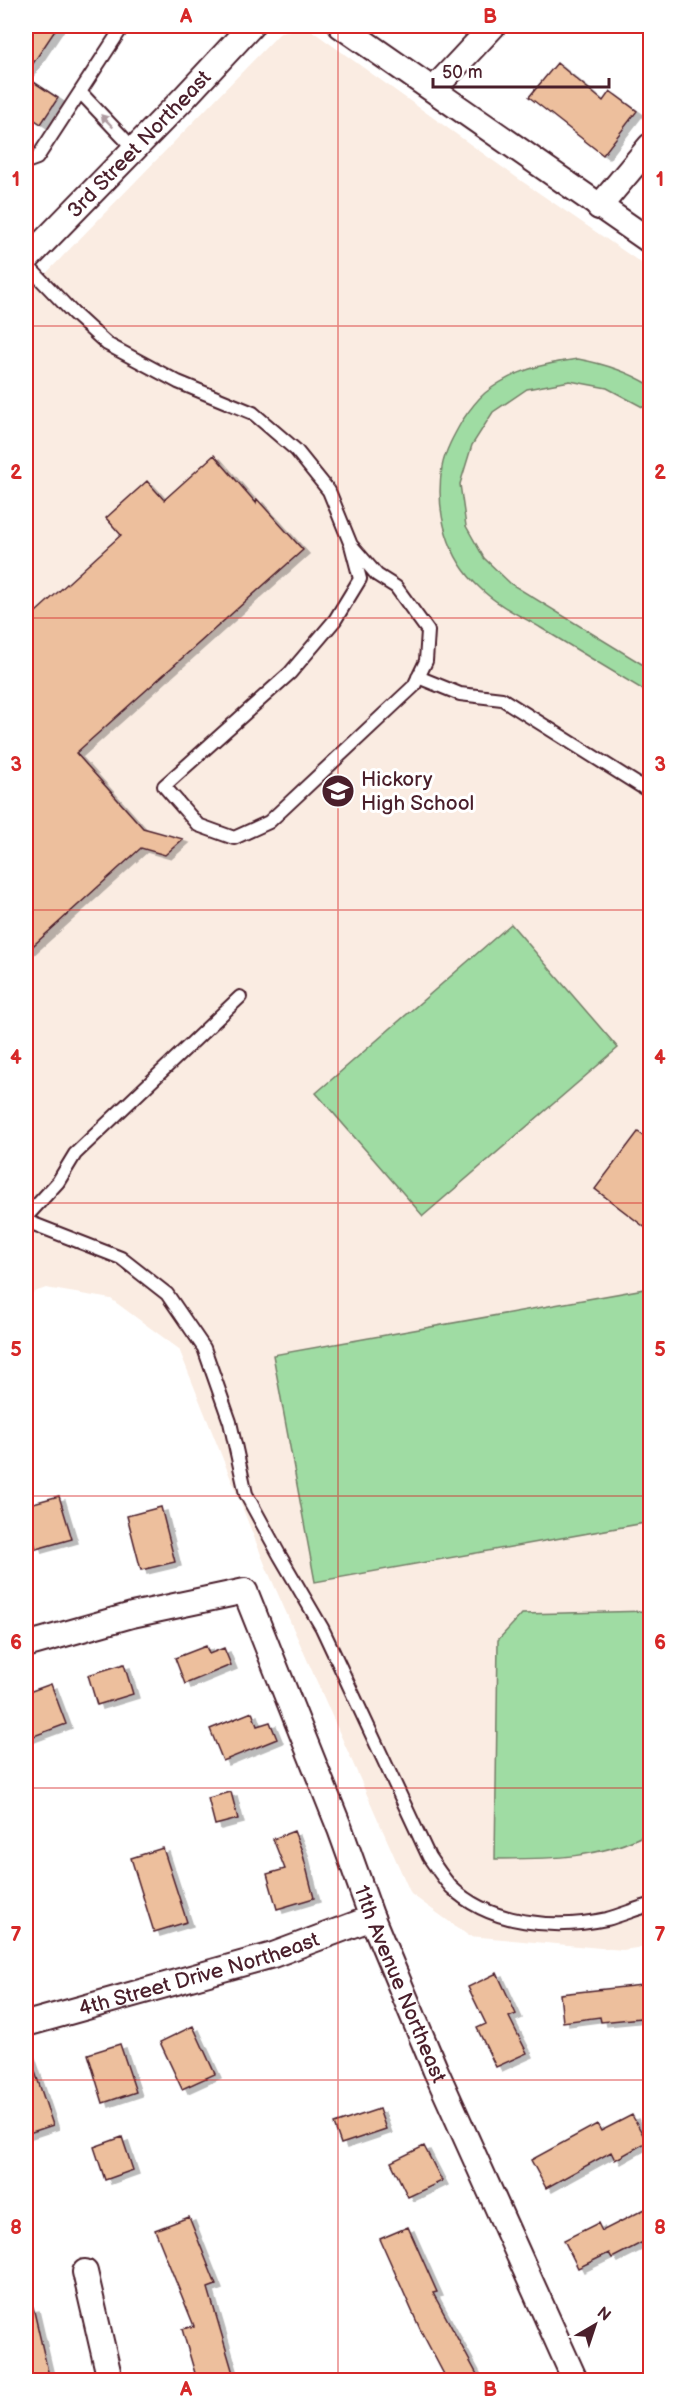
<svg xmlns="http://www.w3.org/2000/svg" width="676" height="2406" font-family="'Balsamiq Sans',sans-serif">
	<style>
		.built { fill: #faece2 }
		.green { fill: #9fdca3; stroke: #747e67; stroke-width: 1.5 }
		.building { fill: #edbf9d; stroke: #4a1f2b; stroke-width: 1.5; filter: url(#shadow) }
		.lines { fill: none; stroke-linecap: round; stroke-linejoin: round }
		.lane-casing { stroke: #4a1f2b; stroke-width: 16 }
		.street-casing { stroke: #4a1f2b; stroke-width: 28 }
		.lane { stroke: #fff; stroke-width: 12 }
		.street { stroke: #fff; stroke-width: 24 }
		.oneway { fill: #ae9aa0 }
		.grid { fill: none; stroke: #d62828; stroke-width: 1.5; stroke-opacity: 0.55 }
		.labels { text-anchor: middle; dominant-baseline: central; stroke-width: 6; stroke-linejoin: round; paint-order: stroke }
		.street-label { font-size: 21px; fill: #4a1f2b; stroke: #fff }
		.poi-label { font-size: 21px; fill: #4a1f2b; stroke: #fff; text-anchor: start }
		.neatline { fill: none; stroke: #d62828; stroke-width: 2 }
		.grid-label { font-size: 20px; text-anchor: middle; font-weight: bold; fill: #d62828 }
	</style>
	<defs>
		<filter id="shadow"><feDropShadow dx="6" dy="4" stdDeviation="0" flood-color="#0004"/></filter>
	</defs>
	<rect width="100%" height="100%" fill="#fff"/>
	<filter id="ink" filterUnits="userSpaceOnUse"><feTurbulence type="fractalNoise" baseFrequency=".0167" numOctaves="2"/><feDisplacementMap in="SourceGraphic" scale="12" xChannelSelector="R" yChannelSelector="G"/><feConvolveMatrix kernelMatrix="1 2 1 2 8 2 1 2 1" color-interpolation-filters="sRGB"/></filter>
	<g filter="url(#ink)">
		<!-- built -->
		<path class="built" d="M308 28 523 182 650 269V1946L623 1950 469 1936 411 1894 266 1567 179 1349 111 1299 46 1288 26 1295V294L281 32Z"/>
		<!-- green -->
		<path class="green" d="M578 359C605 364 627 371 650 385V411L607 388 570 381 527 389 493 412 472 445 460 484 466 526 484 558 511 584 650 669V694C614 672 577 650 541 628 521 616 497 605 480 588 447 558 435 511 442 467 445 451 454 435 462 421 468 412 477 400 485 393 514 370 542 364 578 359Z
			M511 924 618 1048 423 1216 316 1093Z
			M650 1288V1522L315 1582 273 1355Z
			M650 1611V1832C602 1859 549 1859 495 1859L498 1640 522 1614Z"/>
		<!-- building -->
		<path class="building" d="M26 26H58L26 74Z
			M557 63 603 101 610 91 637 111 603 155 529 97Z
			M26 77 58 98 41 124 26 114Z
			M214 455 256 503 257 499 303 550 76 753 143 828 183 839 165 855 141 848 26 952V621L121 535 106 518 147 481 164 500Z
			M638 1132 651 1141V1232L595 1189Z
			M59 1496 72 1539 36 1549 26 1513V1505Z
			M161 1507 175 1562 141 1570 127 1516Z
			M206 1646 209 1654 224 1648 231 1665 185 1684 175 1658Z
			M124 1664 133 1694 97 1705 88 1675Z
			M51 1684 66 1724 26 1739V1693Z
			M252 1712 257 1726 270 1722 277 1739 223 1761 210 1729Z
			M231 1792 238 1819 215 1825 208 1798Z
			M294 1831 302 1851 314 1898 277 1909 267 1874 285 1869 273 1839Z
			M163 1848 187 1922 154 1932 131 1858Z
			M497 1973 516 2014 509 2017 527 2053 496 2067 477 2028 486 2024 468 1987Z
			M651 1984V2017L601 2022 600 2017 563 2022 560 1994Z
			M193 2026 215 2074 182 2089 160 2042Z
			M120 2044 136 2092 103 2103 88 2054Z
			M26 2054H29L53 2125 26 2134Z
			M379 2109 386 2129 341 2144 334 2124Z
			M632 2115 647 2142 615 2160 611 2152 546 2188 531 2160 597 2124 601 2131Z
			M122 2137 133 2170 105 2180 94 2147Z
			M424 2146 442 2181 408 2197 391 2162Z
			M651 2206V2238L612 2258 609 2253 578 2268 564 2240 598 2223 602 2231Z
			M189 2217 216 2285 208 2288 235 2380H197L182 2329 194 2326 155 2230Z
			M408 2227 437 2292 433 2293 480 2380H447L420 2329 380 2239Z
			M33 2307 50 2380H26V2308Z"/>
		<g class="lines">
			<defs>
				<path id="lane" d="M81 93 134 149
					M26 162 37 158 123 26
					M26 264 73 313 107 344 178 382 253 413 296 450 329 491 351 545 360 579 335 620 290 673 164 786 198 825 234 838 269 822 414 686 426 661 428 631 396 587 377 575 351 545
					M418 677 460 694 502 699 650 792
					M26 1217 58 1182 75 1154 240 997
					M26 1221 121 1258 167 1294 204 1348 230 1422 246 1494 280 1556 322 1628 429 1857C436 1867 443 1878 451 1887 490 1925 556 1930 607 1919 621 1915 636 1909 650 1905"/>
				<g id="street">
					<path d="M341 26 650 241"/>
					<path d="M434 89 493 26"/>
					<path d="M599 207 650 146"/>
					<path id="s1" d="M26 260 184 98 251 26"/>
					<path id="s2" d="M26 1645 132 1615 245 1591 340 1829 372 1918 435 2069 575 2380"/>
					<path id="s3" d="M26 2024 273 1955 372 1918"/>
					<path d="M85 2272 110 2380"/>
				</g>
			</defs>
			<!-- lane casing -->
			<use href="#lane" class="lane-casing"/>
			<!-- street casing -->
			<use href="#street" class="street-casing"/>
			<!-- lane -->
			<use href="#lane" class="lane"/>
			<!-- street -->
			<use href="#street" class="street"/>
		</g>
		<!-- one-way arrows -->
		<defs><path id="oneway-solid" d="M-6-.8H1V-3.2L6.5 0L1 3.2V.8H-6Z" transform="scale(1.5)"/></defs>
		<use class="oneway" href="#oneway-solid" transform="translate(107 121) rotate(-134)"/>
	</g>
	<!-- grid -->
	<path class="grid" d="M338 26V2380M26 326H650M26 618H650M26 910H650M26 1203H650M26 1496H650M26 1788H650M26 2080H650"/>
	<!-- icons -->
	<defs>
		<symbol id="school-disc" viewBox="-11 -11 22 22"><circle r="9.5" fill="#4a1f2b" stroke="#fff"/><path d="M0-5L7-2L0 1L-7-2ZM-4 1L0 2.5L4 1V4Q0 6-4 4Z" fill="#fff"/></symbol>
	</defs>
	<g fill-rule="evenodd">
		<use href="#school-disc" x="319" y="772" width="38" height="38"/>
	</g>
	<g class="labels">
		<!-- street labels -->
		<g class="street-label">
			<text stroke="none"><textPath href="#s1" startOffset="162">3rd Street Northeast</textPath></text>
			<text stroke="none"><textPath href="#s3" startOffset="180">4th Street Drive Northeast</textPath></text>
			<text stroke="none"><textPath href="#s2" startOffset="648">11th Avenue Northeast</textPath></text>
		</g>
		<!-- poi labels -->
		<g class="poi-label">
			<text x="361" y="779">Hickory<tspan x="361" dy="24">High School</tspan></text>
		</g>
	</g>
	<!-- margin -->
	<rect width="676" height="2406" fill="none" stroke="#fff" stroke-width="66"/>
	<!-- north arrow -->
	<g transform="translate(595 2325) rotate(39)" stroke="#ffffff" stroke-width="4.5" paint-order="stroke">
	<path d="M0-4.5L10 22L0 15L-10 22Z" fill="#4a1f2b"/>
	<text y="-9" font-size="16" font-weight="bold" text-anchor="middle" fill="#4a1f2b">N</text>
	</g>
	<!-- scale -->
	<path d="M433 78v9h176v-9" fill="none" stroke="#4a1f2b" stroke-width="3"/>
	<text x="442" y="78" font-size="18" fill="#4a1f2b" stroke="#ffffff" stroke-width="4.5" paint-order="stroke">50 m</text>
	<rect x="33" y="33" width="610" height="2340" class="neatline"/>
	<g class="grid-label">
		<text x="186" y="23">A</text>
		<text x="490" y="23">B</text>
		<text x="16" y="186">1</text>
		<text x="660" y="186">1</text>
		<text x="16" y="479">2</text>
		<text x="660" y="479">2</text>
		<text x="16" y="771">3</text>
		<text x="660" y="771">3</text>
		<text x="16" y="1064">4</text>
		<text x="660" y="1064">4</text>
		<text x="16" y="1356">5</text>
		<text x="660" y="1356">5</text>
		<text x="16" y="1649">6</text>
		<text x="660" y="1649">6</text>
		<text x="16" y="1941">7</text>
		<text x="660" y="1941">7</text>
		<text x="16" y="2234">8</text>
		<text x="660" y="2234">8</text>
		<text x="186" y="2396">A</text>
		<text x="490" y="2396">B</text>
	</g>
</svg>
